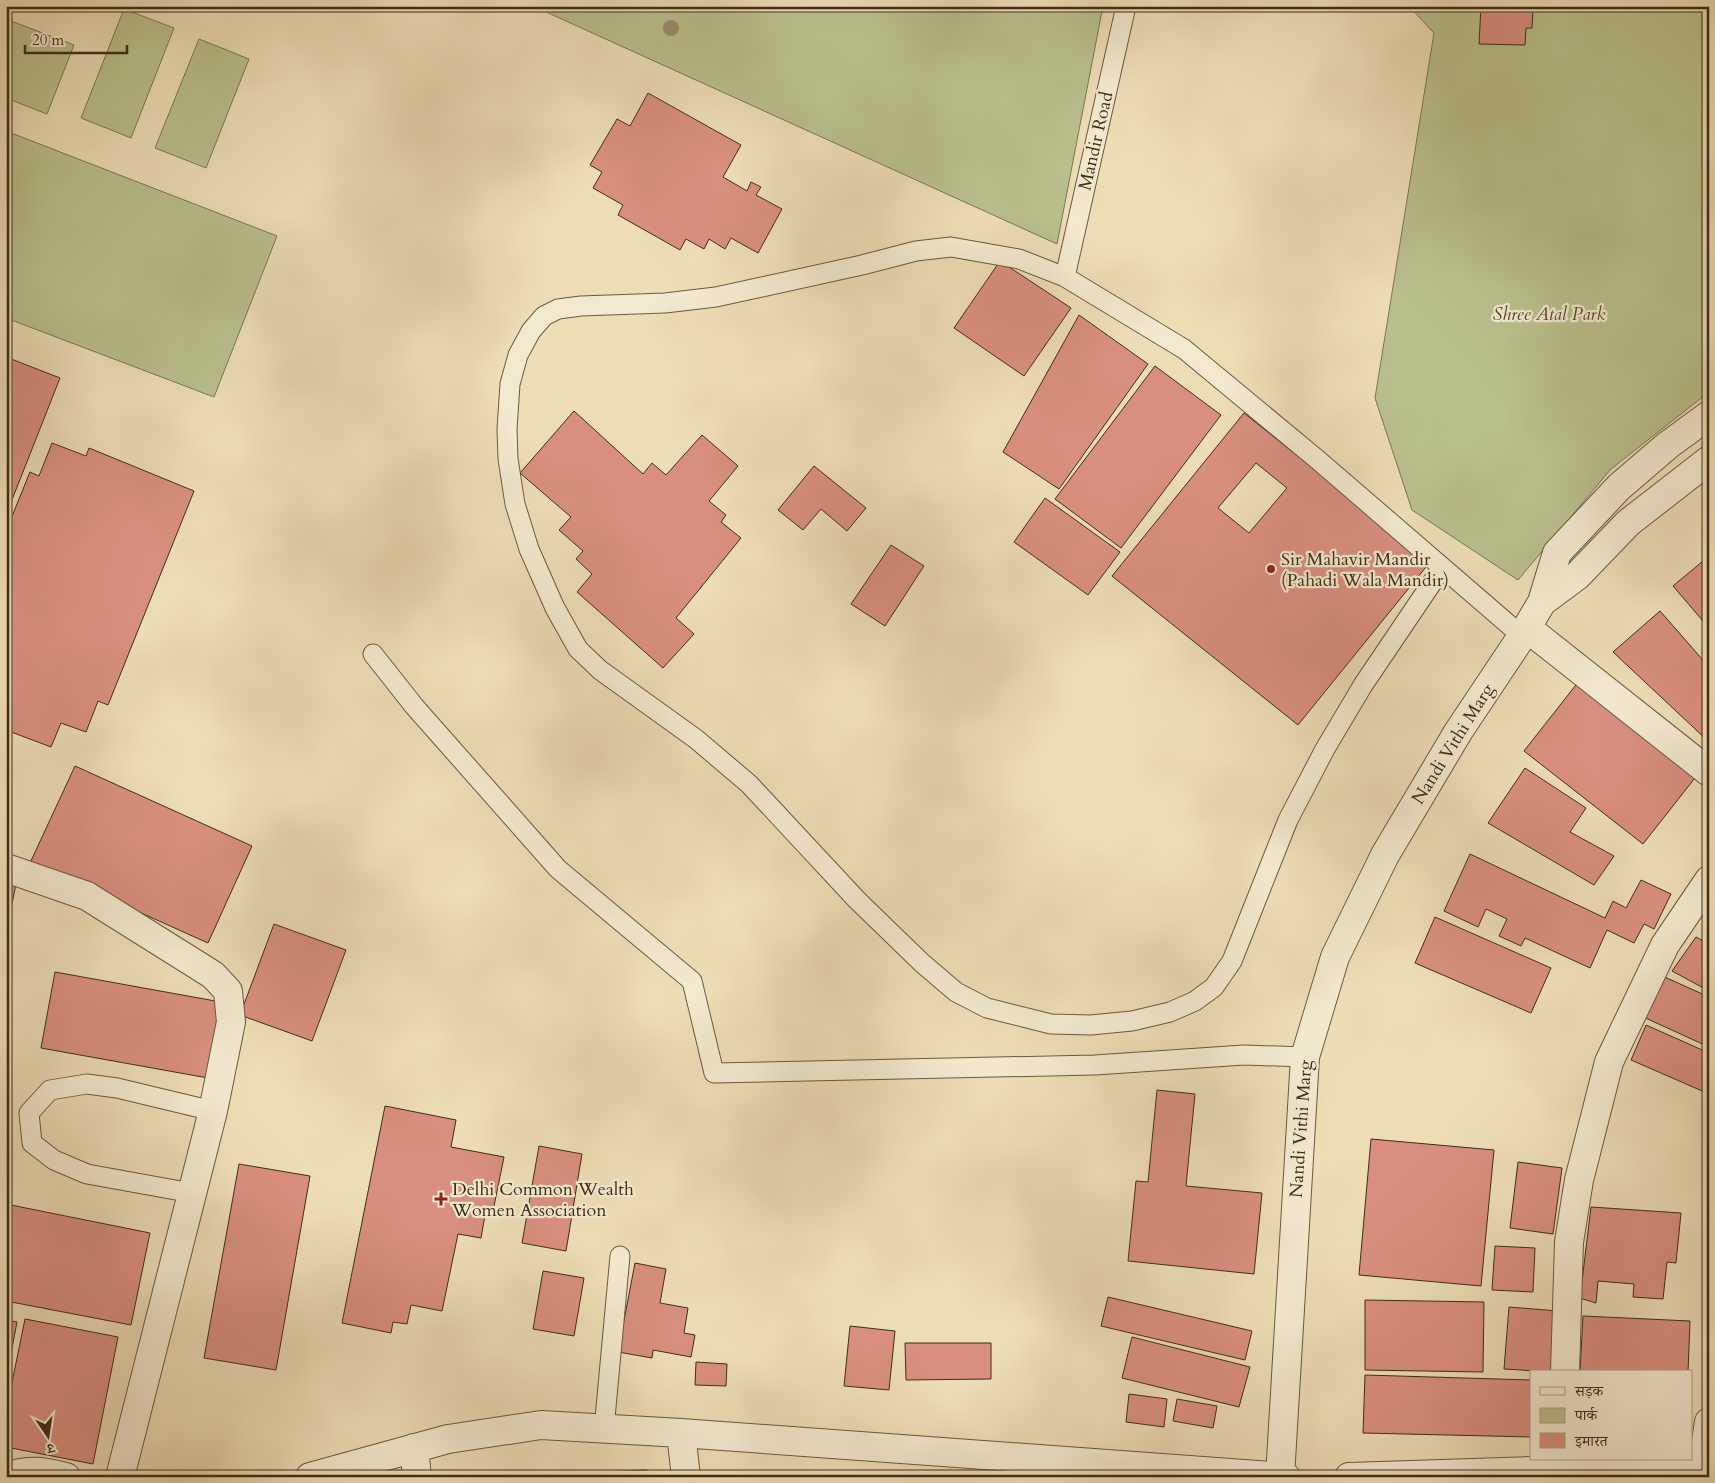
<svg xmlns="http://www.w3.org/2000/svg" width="1715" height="1483" font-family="Cardo,'Noto Serif Devanagari',serif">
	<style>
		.green { fill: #b9c08c; stroke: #7c7651 }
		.building { fill: #d98f7f; stroke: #3e2d16; fill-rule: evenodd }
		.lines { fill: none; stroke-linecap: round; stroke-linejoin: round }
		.service-casing { stroke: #6a593e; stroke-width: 21 }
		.minor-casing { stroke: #6a593e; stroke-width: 30 }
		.tertiary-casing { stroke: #6a593e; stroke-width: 30 }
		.service { stroke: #f3e9cf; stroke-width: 19 }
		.minor { stroke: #f3e9cf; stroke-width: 28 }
		.tertiary { stroke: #f3e9cf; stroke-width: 28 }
		.tree { fill: #9a8c6b }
		.poi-dot { fill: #8f2418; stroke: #f3e9cf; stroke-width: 2 }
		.labels { text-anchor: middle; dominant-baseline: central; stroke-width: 4.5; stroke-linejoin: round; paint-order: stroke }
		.street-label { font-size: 18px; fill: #3e2d16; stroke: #f3e9cf }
		.park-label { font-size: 18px; font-style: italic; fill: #574a2e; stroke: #f3e9cf }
		.poi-label { font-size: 18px; fill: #3e2d16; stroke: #f3e9cf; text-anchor: start }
	</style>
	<rect width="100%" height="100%" fill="#edddb5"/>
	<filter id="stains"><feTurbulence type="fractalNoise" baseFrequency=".004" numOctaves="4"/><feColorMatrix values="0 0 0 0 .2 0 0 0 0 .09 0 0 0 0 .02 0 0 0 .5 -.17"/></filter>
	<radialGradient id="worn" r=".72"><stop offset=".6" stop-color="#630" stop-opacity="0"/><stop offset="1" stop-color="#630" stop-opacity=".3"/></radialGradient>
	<!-- green -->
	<path class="green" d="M533 6H1103L1057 244Z
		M1409 6H1709V392L1611 469 1518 580 1412 510 1375 398 1434 33Z
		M124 9 174 28 131 138 81 118Z
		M6 19 74 45 47 114 6 98Z
		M199 39 249 59 206 168 155 148Z
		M6 131 277 236 214 397 6 318Z"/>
	<!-- building -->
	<path class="building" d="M1481 6H1526V9L1533 10 1532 28H1526L1525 45 1479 44Z
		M648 93 741 145 723 177 747 191 751 182 761 187 756 195 782 209 758 253 731 238 725 249 709 239 704 249 686 239 680 250 618 215 623 205 593 188 602 172 590 165 617 119 630 126Z
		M1000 261 1071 308 1024 376 954 328Z
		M1079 315 1148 364 1059 489 1003 452Z
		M6 357 60 378 6 515Z
		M1155 366 1221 415 1121 548 1055 499Z
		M574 411 643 474 652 463 666 475 702 435 738 466 709 501 726 515 721 522 741 538 676 618 694 634 663 668 577 592 592 574 576 559 583 551 559 530 571 517 520 473Z
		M1244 413 1430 562 1298 725 1112 576ZM1256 463 1287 488 1249 533 1218 508Z
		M52 443 86 456 89 448 194 491 108 705 98 701 86 732 61 723 51 747 6 730V531L30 472 39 476Z
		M814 466 866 508 847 531 821 509 803 530 778 510Z
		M1045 498 1120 552 1088 595 1014 542Z
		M891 545 924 566 885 626 851 604Z
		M1709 556V628L1673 586Z
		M1660 611 1709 667V742L1613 652Z
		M1583 676 1702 769 1643 844 1524 751Z
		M75 766 252 846 208 943 30 863Z
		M1525 768 1586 808 1570 832 1614 856 1594 885 1488 823Z
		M1470 854 1605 918 1613 901 1626 908 1641 880 1671 894 1654 929 1644 924 1634 943 1607 930 1590 968 1525 938 1521 946 1499 936 1507 919 1486 909 1478 927 1444 911Z
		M6 872 18 874 6 934Z
		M1709 911V925L1703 921Z
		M1435 917 1551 968 1531 1013 1415 963Z
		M274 924 346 950 312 1041 240 1015Z
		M1696 937 1709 944V991L1672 971Z
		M55 972 221 1002 208 1078 41 1048Z
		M1658 974 1709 997V1047L1639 1015Z
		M1646 1025 1709 1053V1094L1631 1060Z
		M1157 1090 1195 1094 1186 1186 1262 1193 1254 1274 1128 1261 1136 1181 1148 1182Z
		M385 1106 456 1120 451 1147 504 1157 492 1216 485 1215 481 1238 458 1234 442 1311 411 1305 407 1324 393 1322 391 1333 342 1323Z
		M1371 1139 1494 1150 1481 1286 1359 1275Z
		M539 1146 582 1154 566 1251 522 1243Z
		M1518 1162 1562 1168 1553 1234 1510 1228Z
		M239 1164 310 1176 276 1370 204 1358Z
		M6 1204 150 1233 131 1325 6 1301Z
		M1591 1207 1681 1213 1676 1263 1667 1262 1663 1299 1633 1297 1634 1284 1598 1281 1596 1303 1580 1298Z
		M1495 1246 1535 1248 1533 1292 1492 1290Z
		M635 1263 666 1269 660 1303 688 1308 684 1333 695 1335 691 1357 653 1350 652 1358 618 1352Z
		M543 1271 584 1278 574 1336 533 1329Z
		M1108 1297 1252 1331 1245 1360 1101 1326Z
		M1365 1300 1484 1302 1483 1372 1365 1370Z
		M1509 1307 1558 1311 1554 1372 1504 1369Z
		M1583 1316 1690 1321 1688 1372H1580Z
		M25 1319 118 1337 93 1464 6 1447V1412Z
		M6 1320 17 1322 6 1380Z
		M850 1326 895 1331 889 1390 844 1386Z
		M1132 1337 1250 1367 1239 1407 1122 1378Z
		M905 1343H991V1379L906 1380Z
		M696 1362 727 1364 726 1386 695 1385Z
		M1365 1375 1531 1380V1437L1363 1433Z
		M1129 1394 1167 1399 1164 1427 1126 1422Z
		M1177 1399 1217 1406 1213 1428 1173 1421Z
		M647 1470V1477H579L578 1473Z"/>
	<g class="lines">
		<defs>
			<path id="service" d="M1065 277 1126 6
				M1442 568 1363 685 1325 749 1288 820 1232 961 1214 987 1195 1001 1170 1012 1132 1021 1091 1025 1051 1024 987 1008 956 992 922 963 857 900 749 784 696 739 600 670 578 649 555 608 529 549 515 504 508 459 507 429 510 384 518 355 531 331 544 316 558 309 581 306 665 303 716 297 862 265 916 251 951 247 1019 259 1065 277 1184 349 1318 460 1522 636
				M373 654 414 706 558 869 692 981 714 1073 1095 1065 1244 1055 1305 1057
				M192 1193 87 1174 54 1160 32 1143 29 1113 50 1090 87 1084 117 1088 213 1111
				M604 1429 620 1256"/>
			<path id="minor" d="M1527 628 1709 772
				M6 868 87 896 213 975 228 991 231 1022 213 1111 120 1477
				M1565 1372 1569 1242 1579 1180 1609 1062 1665 945 1709 880
				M681 1433 686 1477
				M414 1448 417 1477
				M1701 1473 1709 1422
				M7 1477C27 1468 46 1472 66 1477
				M310 1477 448 1439 541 1425 681 1433 1286 1477
				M1349 1477 1561 1470 1709 1473"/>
			<path id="tertiary" d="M1542 602 1577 576 1628 523 1709 460
				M1280 1477 1305 1057 1335 957 1385 855 1458 732 1522 636 1542 602 1557 553 1619 487 1668 445 1709 415"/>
		</defs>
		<!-- service casing -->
		<use href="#service" class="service-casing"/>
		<!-- minor casing -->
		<use href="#minor" class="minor-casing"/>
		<!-- tertiary casing -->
		<use href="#tertiary" class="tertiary-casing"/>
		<!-- service -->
		<use href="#service" class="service"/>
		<!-- minor -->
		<use href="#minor" class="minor"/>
		<!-- tertiary -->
		<use href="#tertiary" class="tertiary"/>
	</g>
	<!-- trees -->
	<circle class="tree" cx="671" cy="28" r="8"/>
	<!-- markers -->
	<g class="poi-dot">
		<circle cx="1271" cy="569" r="5"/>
		<path d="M438.5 1191.5h5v5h5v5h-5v5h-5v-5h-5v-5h5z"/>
	</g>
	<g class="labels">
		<!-- street labels -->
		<g class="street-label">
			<text transform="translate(1096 141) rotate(-77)">Mandir Road</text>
			<text transform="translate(1453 744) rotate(-58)">Nandi Vithi Marg</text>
			<text transform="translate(1301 1129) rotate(-86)">Nandi Vithi Marg</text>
		</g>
		<!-- park labels -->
		<g class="park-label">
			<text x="1549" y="314">Shree Atal Park</text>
		</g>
		<!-- poi labels -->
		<g class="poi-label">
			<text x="1281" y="559">Sir Mahavir Mandir<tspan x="1281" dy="21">(Pahadi Wala Mandir)</tspan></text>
			<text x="452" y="1189">Delhi Common Wealth<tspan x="452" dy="21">Women Association</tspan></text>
		</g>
	</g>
	<!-- margin -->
	<rect width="1715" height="1483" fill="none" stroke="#edddb5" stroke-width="25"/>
	<rect x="8" y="8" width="1700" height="1468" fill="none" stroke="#3e2d16" stroke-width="2.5"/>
	<rect x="12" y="12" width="1690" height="1458" fill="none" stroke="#3e2d16"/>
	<!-- legend -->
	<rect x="1530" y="1370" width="162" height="90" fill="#f3e9cf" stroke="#ab9e85"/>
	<rect x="1540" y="1387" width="25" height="8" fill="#f3e9cf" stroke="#ab9e85"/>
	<text x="1575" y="1396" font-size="15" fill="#3e2d16">सड़क</text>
	<rect x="1540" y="1408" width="25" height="15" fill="#b9c08c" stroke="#ab9e85"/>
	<text x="1575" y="1420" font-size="15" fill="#3e2d16">पार्क</text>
	<rect x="1540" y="1433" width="25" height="15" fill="#d98f7f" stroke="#ab9e85"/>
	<text x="1575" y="1446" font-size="15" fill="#3e2d16">इमारत</text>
	<!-- north arrow -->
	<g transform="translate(48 1436) rotate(167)" stroke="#f3e9cf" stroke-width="4" paint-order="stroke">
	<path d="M0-4L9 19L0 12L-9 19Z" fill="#3e2d16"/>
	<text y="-8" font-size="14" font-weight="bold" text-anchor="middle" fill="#3e2d16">उ</text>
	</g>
	<!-- scale -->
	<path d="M25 45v8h102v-8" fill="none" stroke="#3e2d16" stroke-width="2.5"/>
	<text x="32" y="45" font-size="15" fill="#3e2d16" stroke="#f3e9cf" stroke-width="4" paint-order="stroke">20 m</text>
	<rect width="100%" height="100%" filter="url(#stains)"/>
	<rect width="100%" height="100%" fill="url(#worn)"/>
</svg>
